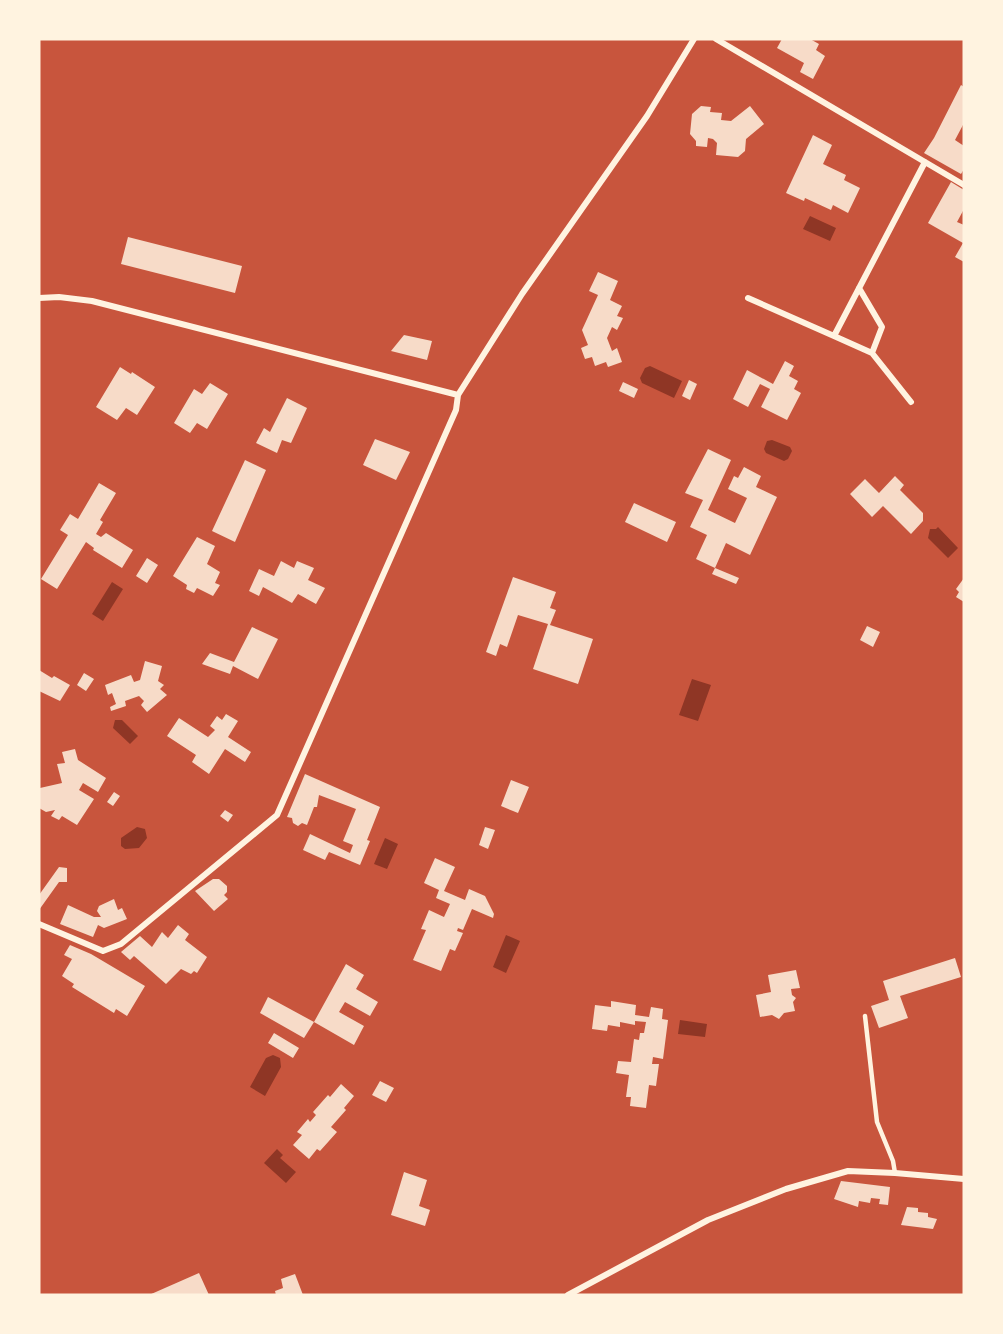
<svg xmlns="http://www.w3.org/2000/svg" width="1003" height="1334" font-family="'Crimson Pro',serif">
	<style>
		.water { fill: #8f3625 }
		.building { fill: #f7dbc8 }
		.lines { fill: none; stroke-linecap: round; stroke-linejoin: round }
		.service { stroke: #fff3e0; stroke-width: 4.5 }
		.minor { stroke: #fff3e0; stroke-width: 6 }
	</style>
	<rect width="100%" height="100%" fill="#c8553d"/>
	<!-- water -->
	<path class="water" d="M810 216 836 228 830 241 803 229Z
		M650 366 682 381 674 398 642 383 640 378 645 368Z
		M772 440 790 447 792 451 788 459 784 461 766 453 764 449 767 441Z
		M938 527 958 548 948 558 928 538 930 529H936Z
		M112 582 123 589 103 621 92 614Z
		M692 679 711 685 698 721 679 715Z
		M115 720H122L138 736 130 744 113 728Z
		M137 827 145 829 147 838 139 848 125 849 121 846V838Z
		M385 838 398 844 387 869 374 864Z
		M506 935 520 941 506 973 493 967Z
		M680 1020 707 1024 705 1037 678 1034Z
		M273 1055 280 1058 281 1067 265 1096 250 1087 266 1058Z
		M277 1149 283 1155 280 1158 296 1172 286 1183 264 1163Z"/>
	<!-- building -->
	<path class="building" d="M782 39H810L819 44 816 50 825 56 813 79 800 72 804 63 777 48Z
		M961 85 964 87V123L955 140 964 146V169L961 174 924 153 934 138Z
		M701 106 711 107 710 112 722 113 721 120 731 121 750 106 764 124 746 139 745 151 738 157 716 155 717 143 713 139 708 138 707 147 696 146V141L690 134 692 114Z
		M813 135 832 145 823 164 846 175 844 180 860 188 848 213 833 205 831 210 805 198 804 201 786 193Z
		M951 182 964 190V209L957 222 964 225V262L955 257 963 243 928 223Z
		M128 237 242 266 235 293 121 264Z
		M598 272 618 281 610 300 622 306 617 316 623 318 617 330 612 327 607 338 612 351 617 348 622 362 608 367 606 362 595 366 592 357 585 359 581 348 588 345 582 330 598 295 589 291Z
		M404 335 432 341 427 360 391 351Z
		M785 361 794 366 789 376 798 381 794 389 801 393 787 420 761 407 770 389 760 384 748 407 733 399 747 370 773 384Z
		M120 367 131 374 132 372 155 387 137 415 126 408 117 420 96 407Z
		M689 380 697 384 690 400 682 396Z
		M623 382 638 389 634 398 619 391Z
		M210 383 228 394 207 429 197 423 190 433 174 423 194 389 202 394Z
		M287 398 307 408 291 443 282 440 277 453 256 443 264 428 270 432Z
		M375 439 410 452 396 480 363 465Z
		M708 449 731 460 708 510 735 523 747 498 728 489 734 476 738 478 744 467 761 476 756 487 777 497 750 555 726 543 715 568 739 578 736 584 712 574 715 568 696 559 707 535 690 527 703 500 685 493Z
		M245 460 266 470 235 542 212 531Z
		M895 476 904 485 900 490 923 513V521L911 534 883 506 872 517 850 494 865 479 879 493Z
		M99 483 116 493 100 520 103 522 96 534 101 537 106 533 133 550 122 568 93 550 94 548 86 542 57 589 41 579 68 535 60 530 70 514 78 519Z
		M634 503 676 522 667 542 625 522Z
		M197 537 215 546 207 564 220 572 215 583 220 585 213 596 197 588 194 593 186 589 187 585 173 576Z
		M147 558 158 565 147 583 136 576Z
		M281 561 294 568 297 561 314 568 308 580 325 588 316 604 298 594 292 603 263 587 259 596 249 591 259 569 274 576Z
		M513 577 556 592 550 608 556 610 550 625 593 639 578 684 533 669 548 624 518 615 507 647 500 644 496 656 486 652Z
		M964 578V602L956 597 959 592 956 589Z
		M867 626 880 632 873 647 860 640Z
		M252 627 278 639 258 679 233 666 230 674 202 664 210 653 234 662Z
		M145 661 162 666 158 681 164 685 160 689 167 695 147 712 141 705 144 701 139 696 125 701 126 706 111 711 110 707 116 704 112 693 108 695 105 685 131 675 134 682 140 680Z
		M39 670 52 678 54 676 70 685 60 701 39 691Z
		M84 673 94 679 86 691 77 685Z
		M226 714 238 721 228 737 251 752 245 762 225 749 209 774 192 762 196 755 167 736 179 718 208 737 215 730 210 726 217 716 222 720Z
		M75 749 78 760 106 778 98 792 83 783 79 790 94 799 77 825 62 816 59 820 51 816 55 810 46 812 39 808 40 788 62 783 57 764 65 763 62 752Z
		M305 774 380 807 367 840 370 841 360 865 329 852 325 860 303 850 310 834 350 853 353 845 343 841 356 809 319 795 317 807H314L307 825 302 823 298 826 293 823 292 818 287 817Z
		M511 780 529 787 518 813 501 806Z
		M114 792 120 796 113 806 107 802Z
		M225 810 233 815 228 822 220 816Z
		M485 827 495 830 488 849 479 845Z
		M435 858 455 867 444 891 465 900 469 889 485 896 494 914 493 918 472 909 463 930 458 928 457 931 463 933 455 951 450 949 441 971 413 960 426 930 421 929 429 910 444 917 450 904 436 898 439 890 424 883Z
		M59 867 67 868V882H59L39 910V895Z
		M213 879H219L227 886V892L224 895 228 899 214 911 195 891Z
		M114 899 118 910 122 908 127 919 104 928 98 925 93 937 60 924 68 905 94 917H101L97 911 99 906Z
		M178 925 189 934 185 940 207 957 197 973 194 971 191 974 181 969 166 984 134 956 130 960 121 952 140 936 152 947 162 932 168 938Z
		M70 945 91 954 145 986 127 1016 116 1009 114 1013 72 987 74 984 62 976 72 959 64 955Z
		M955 958 961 977 900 996 908 1018 879 1028 871 1006 889 1000 883 981Z
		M346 964 364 975 356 989 378 1002 370 1016 345 1002 339 1012 364 1026 354 1045 314 1022Z
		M796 970 800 988 791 989 792 995 796 998 793 1002 795 1011 784 1013 779 1019 772 1015 760 1017 756 995 771 992 768 975Z
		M268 997 314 1022 304 1038 260 1013Z
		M611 1001 636 1005 635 1015 649 1017 651 1007 663 1009 662 1019 668 1020 663 1059 653 1057 652 1064H659L656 1086 649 1085 646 1108 630 1106 631 1097H626L629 1075 616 1073 618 1061 631 1062 634 1039 639 1040 640 1033H644L646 1022 635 1021V1025L620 1022V1027L608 1025 607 1031 592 1029 595 1005 611 1007Z
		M274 1033 299 1048 293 1058 268 1043Z
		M380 1081 394 1088 386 1102 372 1095Z
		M341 1084 354 1096 344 1108 346 1110 331 1127 337 1132 320 1151 317 1149 309 1159 293 1145 302 1135 297 1132 308 1119 310 1122 316 1115 313 1112 328 1095 330 1097Z
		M404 1172 427 1180 419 1206 430 1210 425 1226 391 1215Z
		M841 1181 890 1187 888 1205 879 1204 880 1199 871 1198 870 1203 859 1201 858 1207 834 1199Z
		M907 1207 918 1208V1212L928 1213V1217L937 1219 933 1229 901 1225Z
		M199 1273 209 1295H149Z
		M295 1274 303 1295H276L275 1291 283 1288 281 1279Z"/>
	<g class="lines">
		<!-- service -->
		<path class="service" d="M865 1016 877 1122 893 1161 895 1173"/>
		<!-- minor -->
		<path class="minor" d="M716 39 964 185
			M859 288 882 327 872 353 911 402
			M39 298 59 297 92 301 458 395
			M748 298 834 336 925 162
			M834 336 872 353
			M39 924 103 951 121 944 277 815 456 410 458 395 522 294 647 116 694 39
			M568 1295 708 1220 786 1189 848 1171 895 1173 964 1179"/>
	</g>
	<!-- border -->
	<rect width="1003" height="1334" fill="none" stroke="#fff3e0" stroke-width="81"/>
</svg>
